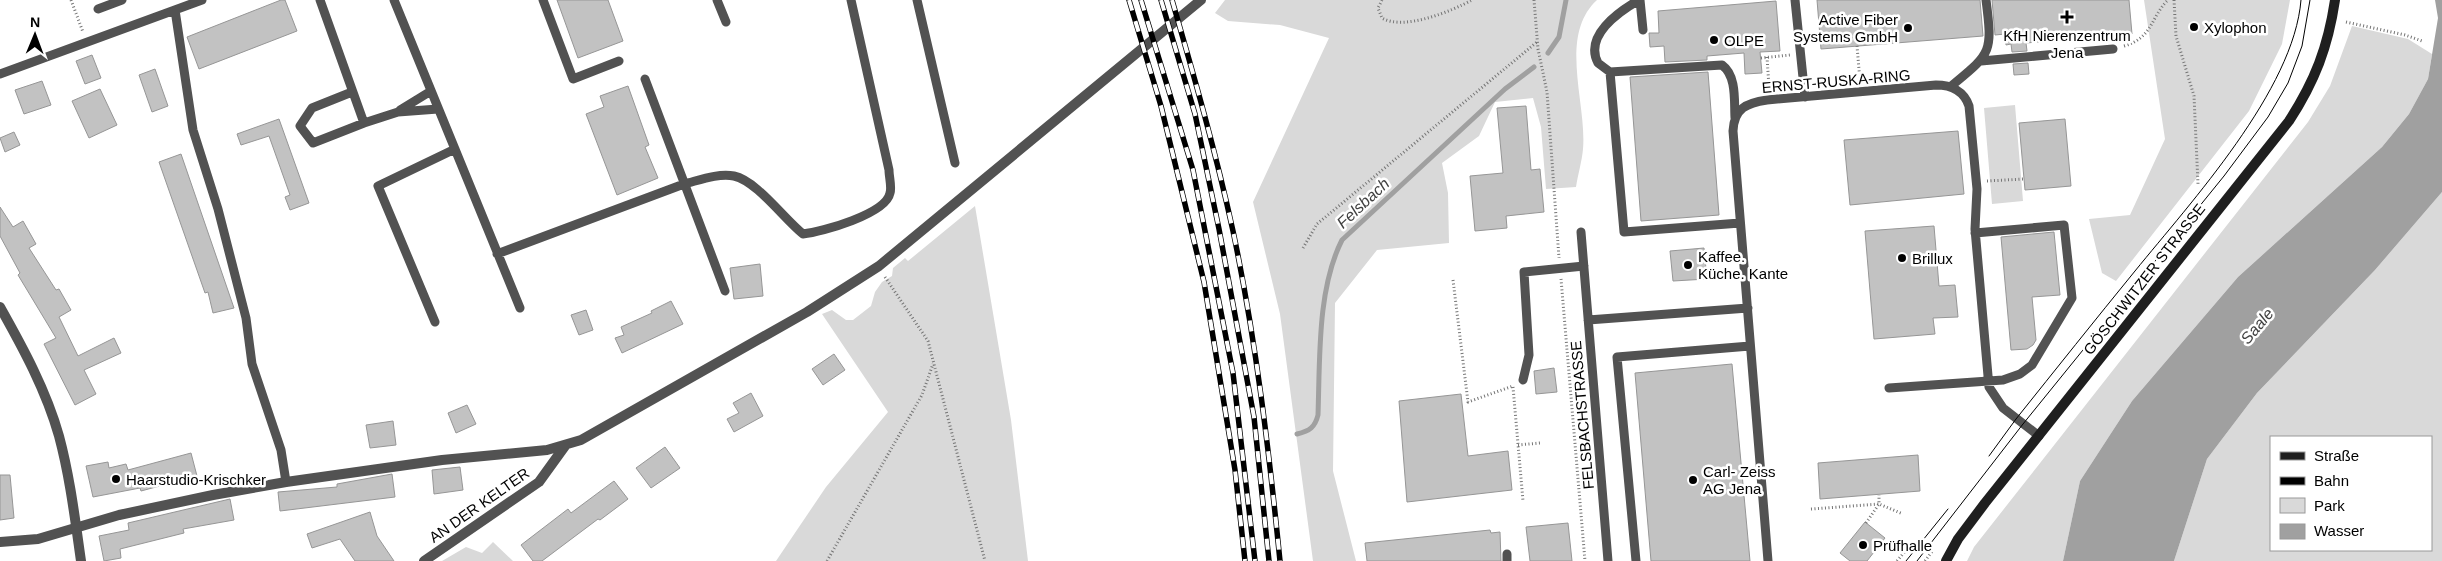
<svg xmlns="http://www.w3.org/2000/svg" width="2442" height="561" font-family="Helvetica,sans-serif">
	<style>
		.green { fill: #d9d9d9; fill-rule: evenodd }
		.water { fill: #a0a0a0 }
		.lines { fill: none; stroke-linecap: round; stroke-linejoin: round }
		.stream { stroke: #a0a0a0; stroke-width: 5 }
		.building { fill: #c2c2c2; stroke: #969696 }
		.path { stroke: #747474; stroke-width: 3; stroke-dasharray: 1 2.5; stroke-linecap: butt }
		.service { stroke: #525252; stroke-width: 9 }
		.minor { stroke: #525252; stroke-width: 10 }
		.tertiary { stroke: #525252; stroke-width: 10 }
		.secondary { stroke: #1f1f1f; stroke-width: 10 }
		.tram { stroke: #000; stroke-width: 1 }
		.rail-casing { stroke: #000; stroke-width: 5.5 }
		.rail { stroke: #fff; stroke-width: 4; stroke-dasharray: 11; stroke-linecap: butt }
		.poi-dot { fill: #000; stroke: #fff; stroke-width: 2 }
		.labels { text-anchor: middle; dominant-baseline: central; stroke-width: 5; stroke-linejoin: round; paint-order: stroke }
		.poi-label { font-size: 15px; fill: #000; stroke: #fff; text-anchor: start }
		.street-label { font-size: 15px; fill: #000; stroke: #fff }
		.water-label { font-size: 16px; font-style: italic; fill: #414141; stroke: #fff }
	</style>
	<rect width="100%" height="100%" fill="#fff"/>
	<!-- green -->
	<path class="green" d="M1225 0H1597C1558 36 1587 103 1583 149 1582 161 1578 174 1576 187L1546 189 1541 127 1533 98 1495 102 1479 136 1442 163 1448 193 1449 243 1377 250 1335 303 1333 471 1356 561H1313L1280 314 1253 202 1329 38 1280 25 1228 21 1215 13Z
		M2144 0H2290L2282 44 2249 111 2116 281 2102 273 2089 219 2130 215 2165 139Z
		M2352 26 2408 39 2432 54 2428 79 2409 114 2382 147 2238 277 2132 401 2080 481 2063 561H1967L1974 547 2308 122 2330 86Z
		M2015 105 2023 201 1992 204 1984 108Z
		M2442 192V561H2174L2207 459 2257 393 2375 270ZM2271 437H2431V550H2271Z
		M975 206 1011 420 1028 561H776L826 487 888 412 822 314 832 310 846 320H853L871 306 875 292 882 282 892 276 893 268 905 258 908 261Z
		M493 542 513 561H442L466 547 482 553Z"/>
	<!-- water -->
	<path class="water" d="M2435 0H2442V192L2375 270 2257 393 2207 459 2174 561H2063L2080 481 2132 401 2238 277 2382 147 2409 114 2428 79 2438 18Z"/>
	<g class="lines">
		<!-- stream -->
		<path class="stream" d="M1548 53 1559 37 1566 0
			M1297 434C1310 431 1315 427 1318 415 1320 360 1317 289 1342 240L1505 89 1534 67"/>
	</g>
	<!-- building -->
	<path class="building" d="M281 0H285L297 31 199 69 187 37Z
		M557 0H608L623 41 578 58Z
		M1817 0H1980L1983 36 1821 49Z
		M1992 0H2129L2132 34 2026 43 2027 51 2012 52 2011 44 2006 45 2005 34 1995 35Z
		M1776 1 1780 51 1760 52 1762 73 1745 74 1744 53 1707 56V60L1665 62 1664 46 1650 47 1649 33H1659L1658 11Z
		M92 55 101 78 85 84 76 61Z
		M2028 63 2029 74 2014 75 2013 64Z
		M155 69 168 106 152 112 139 75Z
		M1708 72 1719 215 1641 221 1630 77Z
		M42 81 51 105 24 114 15 90Z
		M628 86 649 145 645 147 658 178 617 195 586 114 604 107 600 96Z
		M100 89 117 125 89 138 72 101Z
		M1526 106 1531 170 1540 169 1544 212 1506 216 1507 228 1475 231 1470 176 1503 173 1497 108Z
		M279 119 309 203 290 210 285 197 290 195 269 136 241 145 237 134Z
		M2065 119 2071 186 2025 190 2019 123Z
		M1958 131 1964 194 1850 205 1844 140Z
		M14 132 20 145 5 152 0 138Z
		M181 154 234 308 213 313 208 292 205 293 159 162Z
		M0 207 13 227 23 221 36 244 29 248 56 290 59 289 71 310 59 317 78 356 114 338 121 353 84 370 96 394 75 405 44 344 56 338 18 275 20 273 0 236Z
		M1934 226 1939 286 1955 285 1958 317 1933 318 1935 334 1874 339 1865 231Z
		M2054 232 2060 295 2032 297 2036 340 2033 345 2027 349 2011 350 2001 237Z
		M1704 248 1707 279 1673 281 1670 251Z
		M760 264 763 296 734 299 730 268Z
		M671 301 683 324 622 353 615 338 624 335 621 327 652 313 651 311Z
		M586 310 593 330 579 335 571 315Z
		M834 354 845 370 823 385 812 369Z
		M1732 364 1750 561H1651L1635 373Z
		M1554 368 1557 392 1536 394 1534 371Z
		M751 393 763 416 734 432 727 419 739 413 733 403Z
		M1461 394 1468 456 1508 451 1512 490 1407 502 1399 401Z
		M467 405 476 424 456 433 448 413Z
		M393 421 396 445 370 448 366 425Z
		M665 447 680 468 651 488 636 468Z
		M191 453 197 476 141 491 140 488 93 497 86 466 108 462 109 468 126 464 128 470Z
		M1918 455 1920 491 1820 499 1818 463Z
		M460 467 463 490 434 494 432 470Z
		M392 474 395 497 280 511 278 492 337 487V484Z
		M0 475H10L14 518 0 520Z
		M614 481 628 499 600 520 598 519 542 561H533L521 545 568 509 571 513Z
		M230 499 234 520 183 529 184 533 120 549 121 558 104 561 99 536 129 530 128 523Z
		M370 512 377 536 394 561H355L340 539 312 548 307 534Z
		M1865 522 1885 538 1867 561H1850L1840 553Z
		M1568 523 1572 561H1530L1526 527Z
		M1490 530 1491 533 1500 532 1501 561H1367L1365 543Z"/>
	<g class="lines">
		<!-- path -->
		<path class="path" d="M71 0 83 32
			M1382 0 1378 8 1382 18C1404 31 1452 11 1472 0
			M1534 0 1538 49 1547 92 1559 258
			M2174 0 2176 36 2194 96 2198 184
			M2346 22 2405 35 2422 41
			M1857 46 1860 81
			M2124 46C2153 38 2151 16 2168 0
			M1767 57 1769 87
			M1761 58 1790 55
			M1987 181 2024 179
			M1303 248 1317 224 1537 42
			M885 277 928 341 985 561
			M1561 279 1585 561
			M1453 280 1468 402 1513 386
			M1513 387 1523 501
			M1518 445 1540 443
			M1811 509 1879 504V495
			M1866 523 1879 504 1903 514
			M827 561 922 395 933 364
			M1897 561 1912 543
			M1925 561 1933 550"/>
		<!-- service -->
		<path class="service" d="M320 0 364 123 313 143 300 126 312 108 352 92
			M394 0 520 308
			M543 0 573 79 619 61
			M717 0 726 22
			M917 0 955 163
			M1639 0C1618 12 1584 36 1598 63L1610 72 1722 65C1737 76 1734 101 1735 118
			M1640 0 1643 30
			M1795 0 1805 97
			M98 9 122 0
			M175 10 193 130 218 209 246 318 252 364 281 450 286 482
			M1981 61 2113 49
			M1610 72 1624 232 1740 223
			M0 74 202 0
			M645 79 725 291
			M1950 87C1991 53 1993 54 1986 0
			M400 110 431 91
			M364 123 398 112 438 109
			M1581 232 1608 561
			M497 254 684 184C700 180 718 173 734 176 757 181 784 219 803 234 822 232 886 214 890 193 892 187 889 177 889 170L851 0
			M1588 320 1748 308
			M435 322 378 186 455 149
			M1523 380 1529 355 1524 272 1584 266
			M1889 388 2003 380 2020 374 2032 365 2072 298 2064 225 1975 233
			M1507 554V561
			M1636 561 1617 357 1750 346
			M1768 561 1733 131C1734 108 1747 103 1767 100L1936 85C1951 85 1964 91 1969 106L1977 189 1975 229 1989 387 2003 408 2039 436"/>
		<!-- minor -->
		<path class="minor" d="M0 542 38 539 119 515 213 495 286 482 442 460 547 450 581 440 807 312 879 266 1201 0
			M424 561 539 482 565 446"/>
		<!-- tertiary -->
		<path class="tertiary" d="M0 307C23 348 46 390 59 436 70 477 75 519 81 561"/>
		<!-- secondary -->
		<path class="secondary" d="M1946 561 1958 539 1985 503 2289 121C2315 81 2328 47 2335 0"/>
		<!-- tram -->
		<path class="tram" d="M1989 456 2016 419C2056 369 2095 320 2135 271 2191 202 2294 90 2301 0
			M1906 561 1948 509
			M1917 561 2023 424 2224 176 2268 117 2288 83 2302 46 2310 0"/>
		<defs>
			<path id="rail" d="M1129 0 1161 106 1204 282 1235 470 1245 561
				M1141 0 1193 170 1233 373 1255 561
				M1161 0 1195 114 1219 229 1254 417 1269 561
				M1172 0C1194 76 1216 153 1233 231 1256 340 1269 451 1280 561"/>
		</defs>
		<!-- rail casing -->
		<use href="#rail" class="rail-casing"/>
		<!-- rail -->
		<use href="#rail" class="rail"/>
	</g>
	<!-- markers -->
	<g class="poi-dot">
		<path d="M2064.5 9.5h5v5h5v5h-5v5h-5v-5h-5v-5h5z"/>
		<circle cx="2194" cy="27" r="5"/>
		<circle cx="1908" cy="28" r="5"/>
		<circle cx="1714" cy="40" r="5"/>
		<circle cx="1902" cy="258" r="5"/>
		<circle cx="1688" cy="265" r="5"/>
		<circle cx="116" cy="479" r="5"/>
		<circle cx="1693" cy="480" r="5"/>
		<circle cx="1863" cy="545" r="5"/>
	</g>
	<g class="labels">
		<!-- poi labels -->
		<g class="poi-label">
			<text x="1898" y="19" text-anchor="end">Active Fiber<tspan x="1898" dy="17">Systems GmbH</tspan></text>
			<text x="2204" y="27">Xylophon</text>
			<text x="2067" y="35" text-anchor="middle">KfH Nierenzentrum<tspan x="2067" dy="17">Jena</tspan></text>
			<text x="1724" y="40">OLPE</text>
			<text x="1698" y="256">Kaffee.<tspan x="1698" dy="17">Küche. Kante</tspan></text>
			<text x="1912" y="258">Brillux</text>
			<text x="1703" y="471">Carl- Zeiss<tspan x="1703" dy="17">AG Jena</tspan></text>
			<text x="126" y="479">Haarstudio-Krischker</text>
			<text x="1873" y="545">Prüfhalle</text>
		</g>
		<!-- street labels -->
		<g class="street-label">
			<text transform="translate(1836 81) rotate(-5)">ERNST-RUSKA-RING</text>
			<text transform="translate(2144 279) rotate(-52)">GÖSCHWITZER STRASSE</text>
			<text transform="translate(1582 415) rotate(-95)">FELSBACHSTRASSE</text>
			<text transform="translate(479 505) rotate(-35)">AN DER KELTER</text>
		</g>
		<!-- water labels -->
		<g class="water-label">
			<text transform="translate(1363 203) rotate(-43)">Felsbach</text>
			<text transform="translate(2257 326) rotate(-50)">Saale</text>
		</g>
	</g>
	<!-- legend -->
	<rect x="2270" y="436" width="162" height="115" fill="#ffffff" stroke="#999999"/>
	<rect x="2280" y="452" width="25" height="8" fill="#1f1f1f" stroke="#999999"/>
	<text x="2314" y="461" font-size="15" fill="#000000">Straße</text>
	<rect x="2280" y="477" width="25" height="8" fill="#000000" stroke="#999999"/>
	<text x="2314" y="486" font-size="15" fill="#000000">Bahn</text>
	<rect x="2280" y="498" width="25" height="15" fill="#d9d9d9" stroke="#999999"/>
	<text x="2314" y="511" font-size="15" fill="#000000">Park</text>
	<rect x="2280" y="524" width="25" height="15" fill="#a0a0a0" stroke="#999999"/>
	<text x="2314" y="536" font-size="15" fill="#000000">Wasser</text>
	<!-- north arrow -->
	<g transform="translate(35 35) rotate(1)" stroke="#ffffff" stroke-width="4" paint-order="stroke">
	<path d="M0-4L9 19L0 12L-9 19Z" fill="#000000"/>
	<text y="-8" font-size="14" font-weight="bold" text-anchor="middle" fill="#000000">N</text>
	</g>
</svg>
